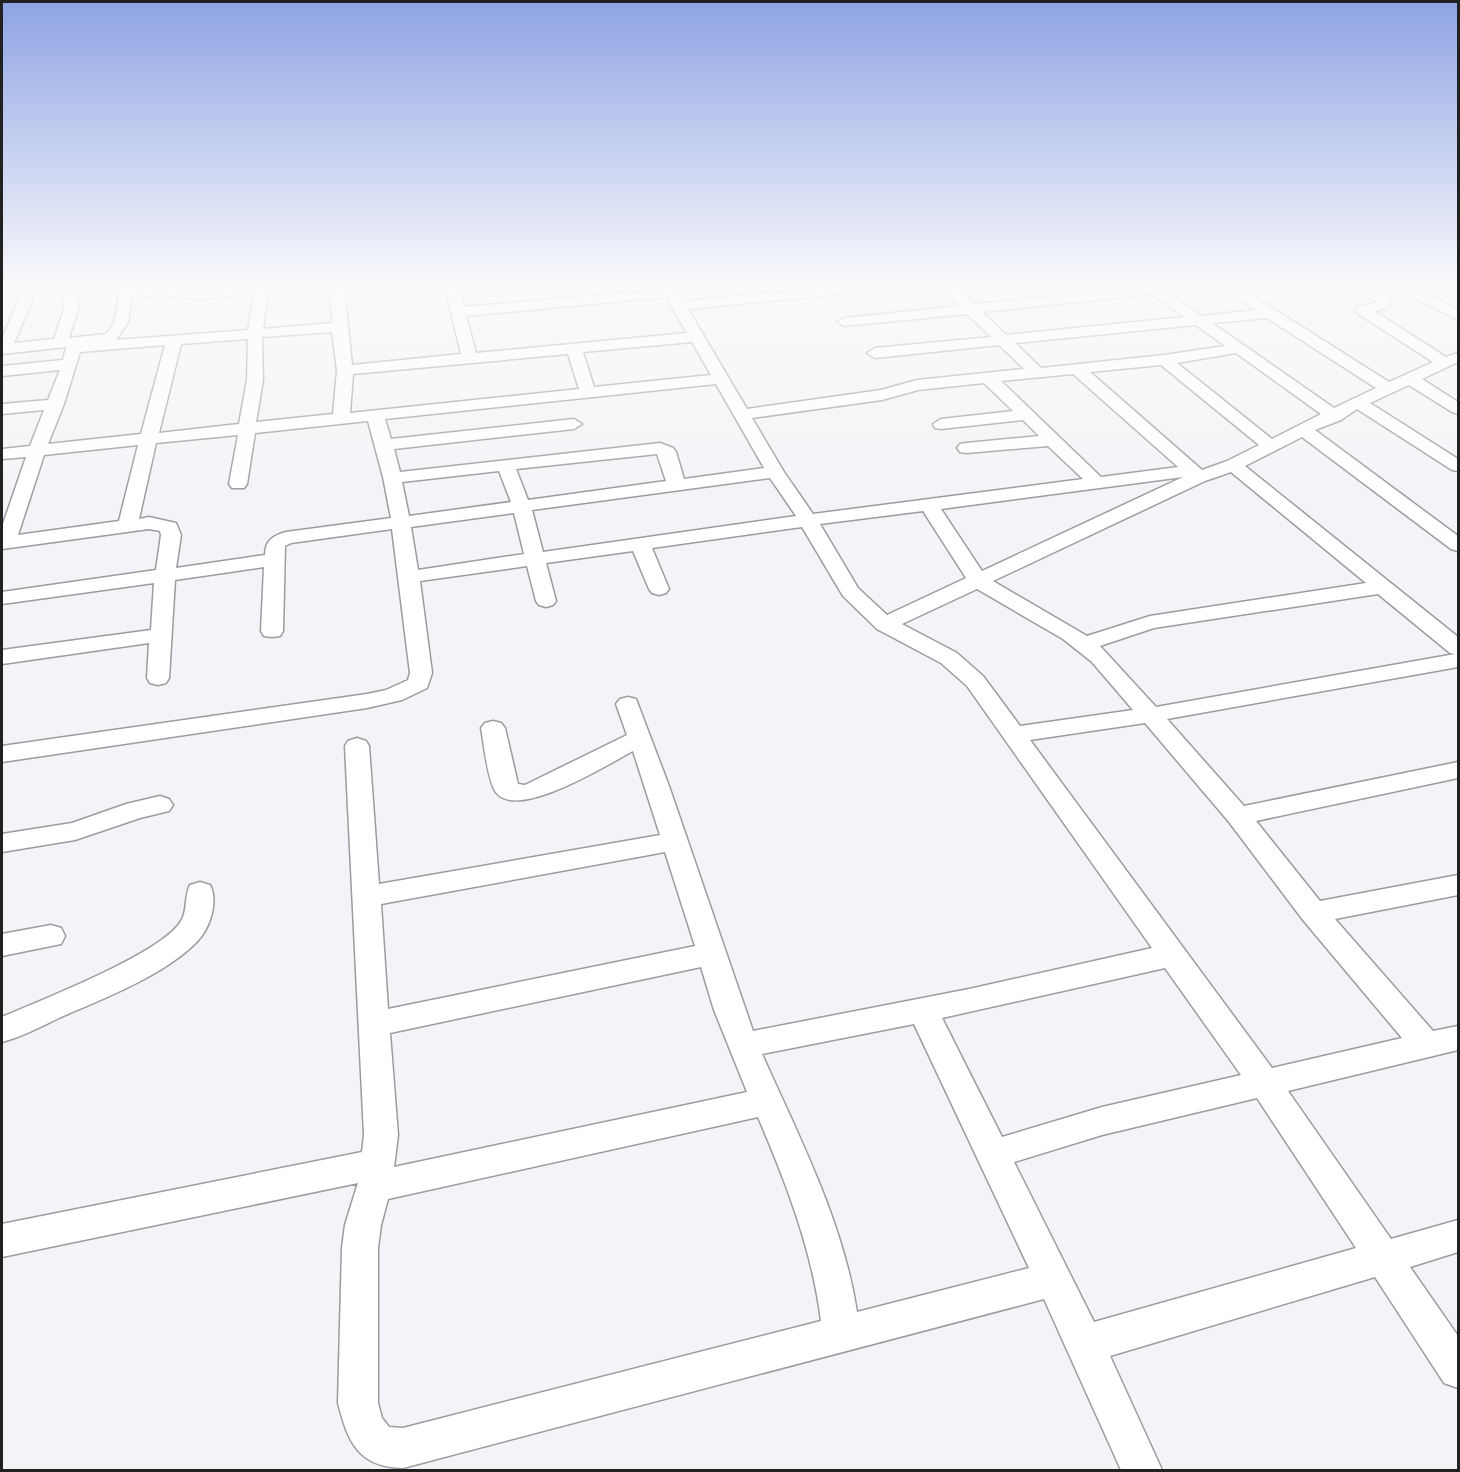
<svg xmlns="http://www.w3.org/2000/svg" width="1460" height="1472" font-family="'Archivo Narrow',sans-serif">
	<style>
		.lines { fill: none; stroke-linecap: round; stroke-linejoin: round }
		.minor-casing { stroke: #9c9b9f; stroke-width: 3 }
		.minor { fill: #fff; fill-rule: evenodd }
	</style>
	<rect width="100%" height="100%" fill="#f4f3f7"/>
	<g class="lines">
		<defs>
			<path id="minor" d="M67 287H81L77 297 78 309 69 338 106 334C118 323 118 302 119 287H133V289L162 287 197 291 239 287H292L285 291 268 293 263 329 332 323 330 287H344L352 365 461 354 445 287H459L464 307 660 290 658 287H672L683 301 830 287H879L872 291 688 309 747 409 881 390 917 380 1024 369 999 345 875 358 867 353 875 348 991 337 967 314 844 326 837 322 844 318 959 306 941 287H956L974 304 1160 287 1201 316 1256 310 1222 287H1239L1389 382 1433 362 1357 313 1355 310 1357 307 1377 302 1351 287H1369L1390 298 1392 301 1388 308 1374 311 1446 357 1458 353V362L1422 379 1458 402V414L1452 412 1409 385 1370 403 1458 459V471L1452 470 1357 409 1341 420 1315 430 1458 536V551L1451 549 1302 437 1245 466 1458 637V667L1167 719 1244 806 1458 762V778L1256 821 1320 901 1458 875V895L1335 919 1433 1031 1458 1026V1050L1288 1091 1391 1239 1458 1220V1252L1410 1267 1458 1336V1388L1444 1383 1375 1277 1110 1356 1162 1470H1121L1044 1299 403 1468C358 1467 348 1442 338 1403L342 1248 345 1225 358 1183 2 1257V1224L362 1152 364 1135 345 746 348 741 357 738 366 741 369 746 379 884 660 835 633 751C608 764 515 823 495 791 487 777 484 744 481 728L485 723 493 721 501 723 505 728 518 784 525 785 627 735 616 704 620 699 628 697 636 699 669 786 753 1031 969 989 1152 948 967 686 941 663 877 629 843 596 802 527 652 548 669 589 666 593 659 595 652 593 649 589 633 551 546 563 556 601 553 605 546 607 539 605 536 601 527 566 420 581 432 673 427 688 402 700 367 708 2 762V746L367 694 386 690 408 680 410 673 392 529 291 543 285 546 283 631 280 636 272 637 264 636 261 631 264 567 175 580 169 678 166 683 158 685 150 683 147 678 149 643 2 664V650L151 630 154 583 2 604V592L156 570 161 535 160 531 149 529 2 549V527L26 457 2 459V449L30 446 44 410 2 414V404L48 400 60 370 2 376V366L63 360 66 347 2 354V338L19 299 26 295 33 299 14 343 54 339 64 309 63 297ZM254 294 248 330 116 340 128 322 132 298 161 295 197 299ZM1152 294 1185 317 1006 335 982 312ZM666 297 687 333 476 353 466 316ZM1267 318 1376 388 1334 408 1212 323ZM1196 325 1225 346 1164 355 1041 368 1015 343ZM332 332 337 370 333 414 256 422 263 380 262 337ZM248 339 247 380 239 424 159 433 181 344ZM692 342 711 375 594 387 583 352ZM165 345 141 434 48 444 64 404 80 352ZM1236 353 1321 414 1272 439 1177 363ZM568 354 579 389 350 413 353 374ZM1161 365 1259 445 1227 461 1202 470 1090 372ZM1073 374 1178 467 1101 477 1001 381ZM984 383 1013 411 941 419 933 424 935 428 941 429 1023 420 1039 436 966 443 960 444 957 448 960 452 966 453 1048 446 1083 479 813 514 784 472 752 418 882 400 918 390ZM716 384 764 468 684 479 676 452 673 448 660 443 400 472 394 449 574 429 582 424 574 419 391 439 385 419ZM368 421 383 477 391 518 286 532C272 536 265 541 265 555L176 568 181 535 176 523 149 517 139 519 156 443 238 435 229 484 232 488H244L247 484 255 433ZM138 445 119 521 18 535 44 455ZM657 454 666 481 528 500 516 469ZM499 471 511 502 409 516 402 482ZM1231 472 1366 583 1150 616 1087 636 993 581 1205 481ZM1183 477 982 571 941 509ZM770 478 796 516 543 552 532 510ZM923 511 966 578 887 615 858 588 820 524ZM514 513 524 554 418 570 411 527ZM977 589 1063 639 1092 662 1133 710 1020 726 983 676 957 653 902 624ZM1378 594 1450 653 1455 654 1156 707 1100 646 1154 628ZM1145 723 1229 822 1303 920 1402 1038 1272 1068 1030 740ZM665 852 695 946 388 1009 381 904ZM701 967 714 1010 747 1092 394 1167 398 1135 390 1033ZM1165 968 1241 1075 1102 1107 1002 1137 942 1018ZM914 1024 1029 1268 857 1312C843 1221 799 1137 762 1054ZM1257 1098 1356 1248 1094 1322 1014 1162 1102 1135ZM758 1117C786 1183 812 1249 821 1321L403 1428 389 1427 382 1418 378 1403V1248L381 1225 388 1199Z
				M1403 287H1416L1458 310V320L1404 292Z
				M160 796 169 799 173 805 169 811 140 818 75 840 2 852V834L72 823 126 804Z
				M200 882 210 885C218 900 211 924 201 937 172 972 103 999 61 1017 42 1026 22 1037 2 1042V1017C39 1001 163 953 181 921 188 910 184 896 190 885Z
				M51 925 61 928 65 936 61 944 2 956V934Z"/>
		</defs>
		<!-- minor casing -->
		<use href="#minor" class="minor-casing"/>
		<!-- minor -->
		<use href="#minor" class="minor"/>
	</g>
	<!-- sky -->
	<linearGradient id="sky" x2="0" y2="1"><stop stop-color="#8ea3e4"/><stop offset="0.58" stop-color="#fafafb"/><stop offset="1" stop-color="#fafafb" stop-opacity="0"/></linearGradient>
	<rect width="1460" height="493" fill="url(#sky)"/>
	<!-- border -->
	<rect width="1460" height="1472" fill="none" stroke="#212122" stroke-width="6"/>
</svg>
